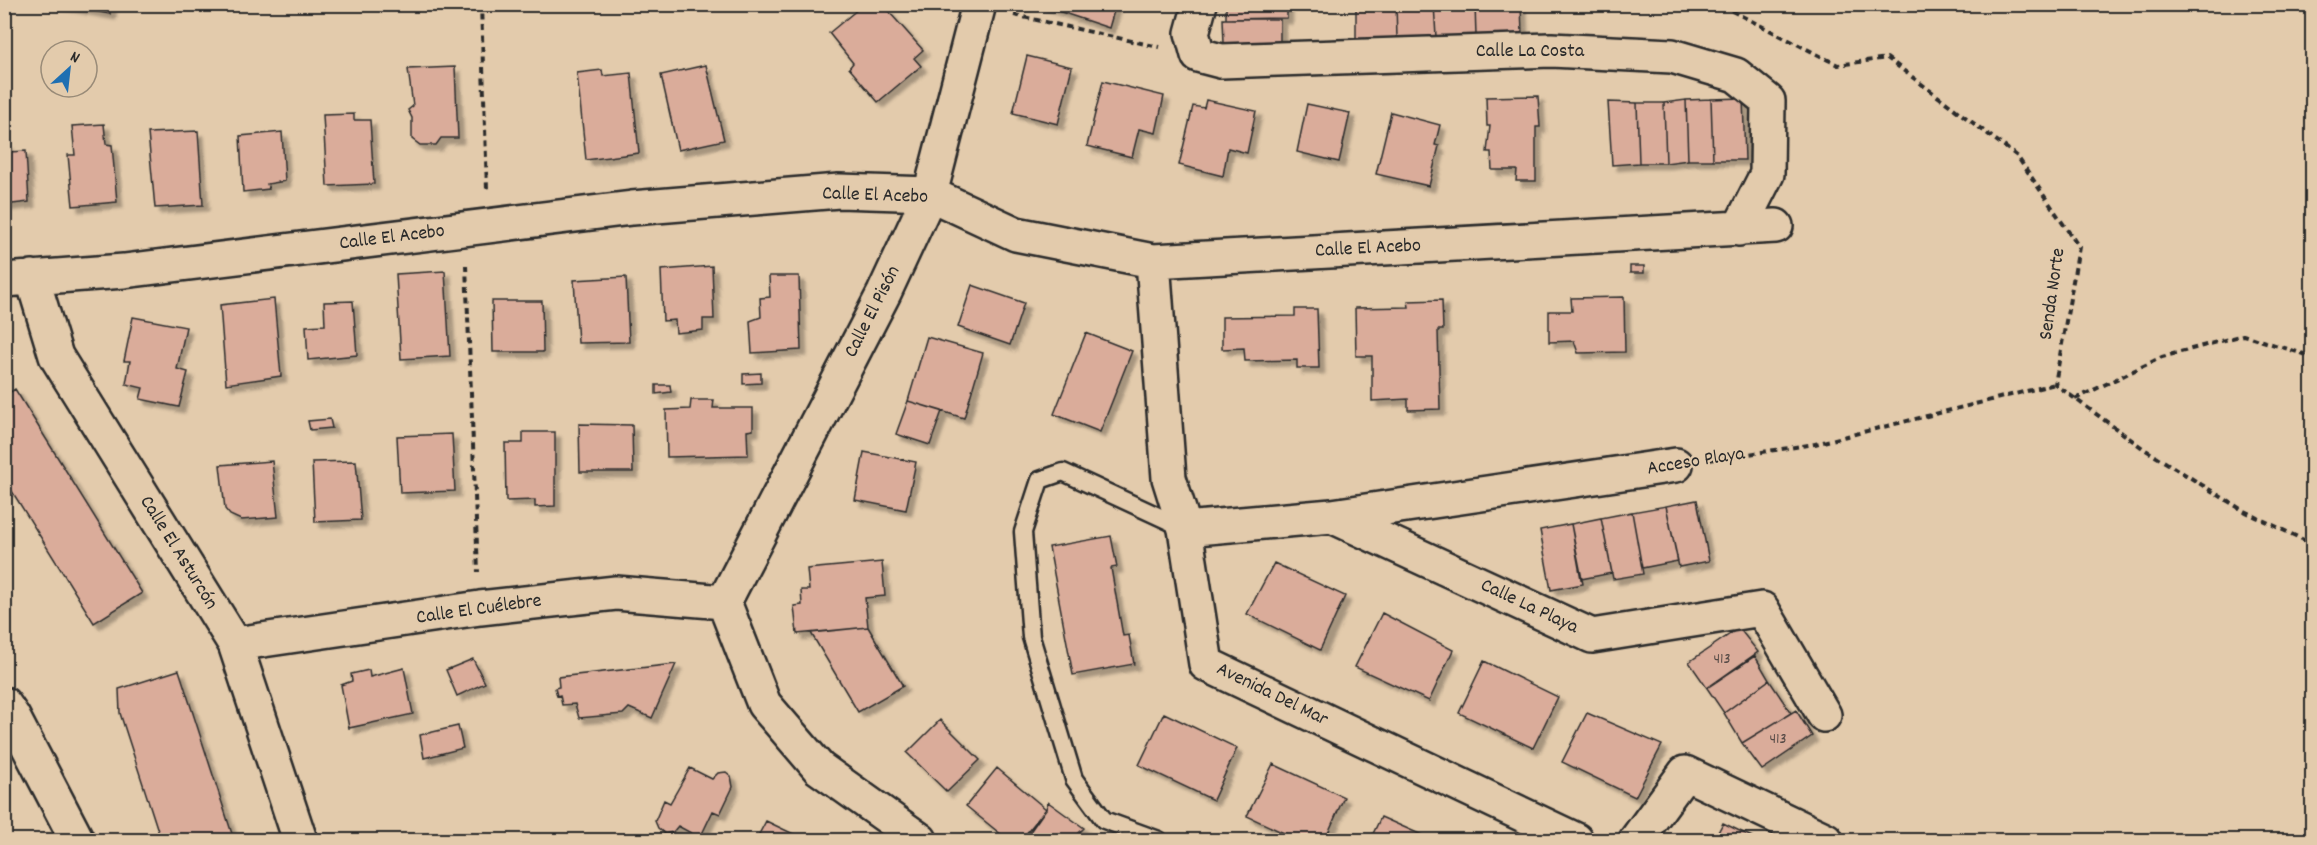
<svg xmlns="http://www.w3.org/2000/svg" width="2317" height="845" font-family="Dekko,sans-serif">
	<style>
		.building { fill: #daac9a; stroke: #2b2b2b; stroke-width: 1.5; filter: url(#shadow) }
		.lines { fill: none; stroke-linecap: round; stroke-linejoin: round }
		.lane-casing { stroke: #2b2b2b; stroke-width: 21 }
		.street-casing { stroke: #2b2b2b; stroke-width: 38 }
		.secondary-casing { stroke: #2b2b2b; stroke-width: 38 }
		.path { stroke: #2b2b2b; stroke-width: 4; stroke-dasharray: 6 4.5; stroke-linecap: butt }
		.lane { stroke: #e3cbac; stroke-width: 16 }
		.street { stroke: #e3cbac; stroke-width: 33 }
		.secondary { stroke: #e3cbac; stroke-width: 33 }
		.labels { text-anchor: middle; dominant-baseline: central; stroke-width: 4.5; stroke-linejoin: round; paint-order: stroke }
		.number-label { font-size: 16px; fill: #574b47 }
		.street-label { font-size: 20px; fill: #2b2b2b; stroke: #e3cbac }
	</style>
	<defs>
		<filter id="shadow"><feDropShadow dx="5.5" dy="5.5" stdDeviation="1.5" flood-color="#0004"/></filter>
	</defs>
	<rect width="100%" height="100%" fill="#e3cbac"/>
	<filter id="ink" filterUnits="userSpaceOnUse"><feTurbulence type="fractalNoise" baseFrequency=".0167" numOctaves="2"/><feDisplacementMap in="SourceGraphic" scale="12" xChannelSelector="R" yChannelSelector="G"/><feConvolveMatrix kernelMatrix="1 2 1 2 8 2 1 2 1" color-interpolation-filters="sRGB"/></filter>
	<g filter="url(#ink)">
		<!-- building -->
		<path class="building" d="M57 4H111L110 14Z
			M864 4H882L923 50 914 58 921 66 878 102 849 68 853 63 829 33Z
			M1037 4H1116L1109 28Z
			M1226 4H1287V18L1226 19Z
			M1356 4H1396L1397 38 1356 39Z
			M1396 4H1434L1436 37 1397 38Z
			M1434 4H1475L1476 36 1436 37Z
			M1475 4H1521L1522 34 1476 36Z
			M1223 19H1280V43H1224Z
			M1027 56 1072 67 1058 124 1013 113Z
			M706 65 724 140 678 150 661 75Z
			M455 67 458 138H441L436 145H420L412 139V118L408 110 413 106 408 69Z
			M602 70 603 76 631 73 639 153 586 160 577 73Z
			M1103 81 1164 96 1156 133 1139 129 1132 157 1087 146Z
			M1538 96 1540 127H1536V181H1516L1517 170H1492L1491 152H1487L1490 126H1487L1486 97Z
			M1743 98 1745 160H1713L1711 99Z
			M1711 99 1713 160H1688L1686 100Z
			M1206 100 1256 111 1247 153 1228 148 1223 176 1179 165 1193 106 1204 108Z
			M1686 100 1688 160 1666 163 1664 103Z
			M1608 102 1637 103 1639 163 1612 165Z
			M1637 103H1664L1666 163H1639Z
			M1307 104 1350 113 1339 162 1297 152Z
			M1391 112 1440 125 1435 145 1439 146 1429 186 1376 174Z
			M354 114V120H370L374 184 327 186 323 115Z
			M104 124 106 144 112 145 117 202 73 206 68 155H75L72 126Z
			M198 131 203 205 155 208 148 133Z
			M282 132 285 181 267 184 269 189 243 192 240 136Z
			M4 144H8L9 152 26 151 29 202 4 205Z
			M712 266 714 319H703V330L676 333 675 320 663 321 661 270Z
			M1630 266H1644V273H1630Z
			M445 271 450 356 401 359 396 274Z
			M769 276H799L801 350 752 353 750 321 761 317 760 298 770 297Z
			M626 277 629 342 578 343 574 280Z
			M972 285 1024 303 1010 345 958 327Z
			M1624 297 1625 352 1578 353 1574 341 1549 342V311H1572L1571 298Z
			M274 299 281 376 226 384 220 305Z
			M1442 300 1443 330H1438L1440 409 1408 410V399L1372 401V356H1356L1355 308 1409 307 1408 301Z
			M353 301 357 355 308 360 306 326 325 325 324 302Z
			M492 301H542L543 352H493Z
			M1295 309H1317L1319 368H1297V360L1245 361 1244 348 1222 349V317L1295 316Z
			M133 317 186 327 177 369 188 372 179 407 140 399 143 388 126 384 130 361H124Z
			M1086 333 1132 351 1100 432 1054 414Z
			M927 337 983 353 964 418 908 401Z
			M761 373V383L743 384V374Z
			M656 385H670L671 392 656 394Z
			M15 389 142 593 94 623 10 488 4 491V396Z
			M691 400H714L713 408H753V430L747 431 748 455 667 457 666 410 690 409Z
			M908 401 942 411 930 445 896 434Z
			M330 419 332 428 310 430 308 421Z
			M579 424 632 425 633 472H580Z
			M523 432H555V506L535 507V500L506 501 505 443H523Z
			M452 434 455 491 400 493 397 436Z
			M864 452 916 462 906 510 855 500Z
			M272 461 278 517 241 520 230 515 225 509 220 465Z
			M356 461 361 520 315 522 312 462Z
			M1697 500 1709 561 1679 567 1666 506Z
			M1666 506 1678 561 1642 568 1632 512Z
			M1632 512 1643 574 1613 579 1601 518Z
			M1601 518 1612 573 1581 579 1571 524Z
			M1571 524 1583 584 1551 590 1540 530Z
			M1111 536 1117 567 1111 568 1123 636 1129 635 1134 664 1073 675 1049 547Z
			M882 562 885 596 865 598 868 627 797 634 794 606 802 605 801 590H809L807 569Z
			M1274 563 1345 596 1320 650 1247 614Z
			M1382 613 1453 650 1429 701 1355 667Z
			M868 627 903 686 858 712 811 633Z
			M1739 628 1758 652 1707 688 1689 662Z
			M1755 656 1769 680 1724 713 1707 688Z
			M473 659 485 683 457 696 446 670Z
			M1484 661 1558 697 1533 748 1459 713Z
			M676 664 652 718 629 708 623 714 579 718 575 704 562 705 560 695 557 696 555 688 559 687 558 677Z
			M404 668 413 714 349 728 341 685 352 681 351 674 369 670 370 677Z
			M179 670 234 840H161L120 713 119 689Z
			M1769 680 1791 713 1742 743 1724 713Z
			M1796 710 1812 736 1762 770 1742 743Z
			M1164 713 1237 748 1213 800 1139 765Z
			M1587 713 1662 745 1635 797 1562 762Z
			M940 720 980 760 947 792 907 753Z
			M458 726 463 748 424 758 420 735Z
			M1273 764 1344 797 1325 840H1299L1247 816Z
			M690 768 712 779 718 773 726 772 731 776 733 787 720 814 713 811 700 838 678 826 673 832 665 834 658 828 655 821 664 800 670 803Z
			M997 768 1046 809 1021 840H1008L966 806Z
			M1048 802 1084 828 1079 833 1089 840H1033L1027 836 1046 809Z
			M1381 817 1433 840H1370Z
			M766 821 806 840H756Z
			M1723 823 1752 837 1751 840H1714Z"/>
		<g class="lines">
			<defs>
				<path id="lane" d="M1159 840 1104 820 1074 779 1031 637 1023 532 1040 480 1063 472 1184 528"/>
				<path id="street" d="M1200 4 1192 33 1198 55 1221 61 1551 50 1672 56 1736 75 1768 101 1767 174 1739 229
					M1153 261 1169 478 1185 529 1206 664 1576 840
					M32 277 56 356 235 644 300 840
					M4 280 124 271 632 208 839 191 930 194 1016 234 1153 261 1776 226
					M1332 516 1676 465
					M1185 529 1332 516 1592 636 1762 609 1824 715
					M724 602 884 293 930 194 979 4
					M724 602 764 704 819 768 920 840
					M235 644 480 608 616 593 724 602
					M1636 840 1685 773 1826 840"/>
				<path id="secondary" d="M4 704 13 717 77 840"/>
			</defs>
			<!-- lane casing -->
			<use href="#lane" class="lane-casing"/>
			<!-- street casing -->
			<use href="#street" class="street-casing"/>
			<!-- secondary casing -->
			<use href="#secondary" class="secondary-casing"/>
			<!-- path -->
			<path class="path" d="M481 4 487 190
				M1724 4 1732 11 1838 65 1887 58 2017 156 2079 247 2055 384 2144 449 2244 511 2312 544
				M1014 15 1159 47
				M466 265 478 572
				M2075 399 2162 357 2243 335 2304 354 2312 360
				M1709 460 1815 444 2055 384"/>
			<!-- lane -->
			<use href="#lane" class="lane"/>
			<!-- street -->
			<use href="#street" class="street"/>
			<!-- secondary -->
			<use href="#secondary" class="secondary"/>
		</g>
	</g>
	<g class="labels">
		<!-- number labels -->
		<g class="number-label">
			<text x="1722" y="659">413</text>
			<text x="1778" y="739">413</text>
		</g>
		<!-- street labels -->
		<g class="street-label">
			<text x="1530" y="52">Calle La Costa</text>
			<text transform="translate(875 196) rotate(2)">Calle El Acebo</text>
			<text transform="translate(392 238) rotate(-7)">Calle El Acebo</text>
			<text transform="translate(1368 249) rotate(-3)">Calle El Acebo</text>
			<text transform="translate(2053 294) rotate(-82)">Senda Norte</text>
			<text transform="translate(873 312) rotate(-63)">Calle El Pisón</text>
			<text transform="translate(1696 462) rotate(-9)">Acceso Playa</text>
			<text transform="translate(178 553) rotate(58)">Calle El Asturcón</text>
			<text transform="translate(1529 607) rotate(25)">Calle La Playa</text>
			<text transform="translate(479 610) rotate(-8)">Calle El Cuélebre</text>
			<text transform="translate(1272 695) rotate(26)">Avenida Del Mar</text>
		</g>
	</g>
	<!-- margin -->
	<rect width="2317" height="845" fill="none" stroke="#e3cbac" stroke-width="24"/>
	<rect x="12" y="12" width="2293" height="821" fill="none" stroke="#2b2b2b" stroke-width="2" filter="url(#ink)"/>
	<!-- north arrow -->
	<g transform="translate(69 69) rotate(27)"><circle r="28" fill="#e3cbac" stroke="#998b78" stroke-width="1.5"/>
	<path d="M0-4.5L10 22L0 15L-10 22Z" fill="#1f6fb2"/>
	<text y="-9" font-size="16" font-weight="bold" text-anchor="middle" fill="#2b2b2b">N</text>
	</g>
</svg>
